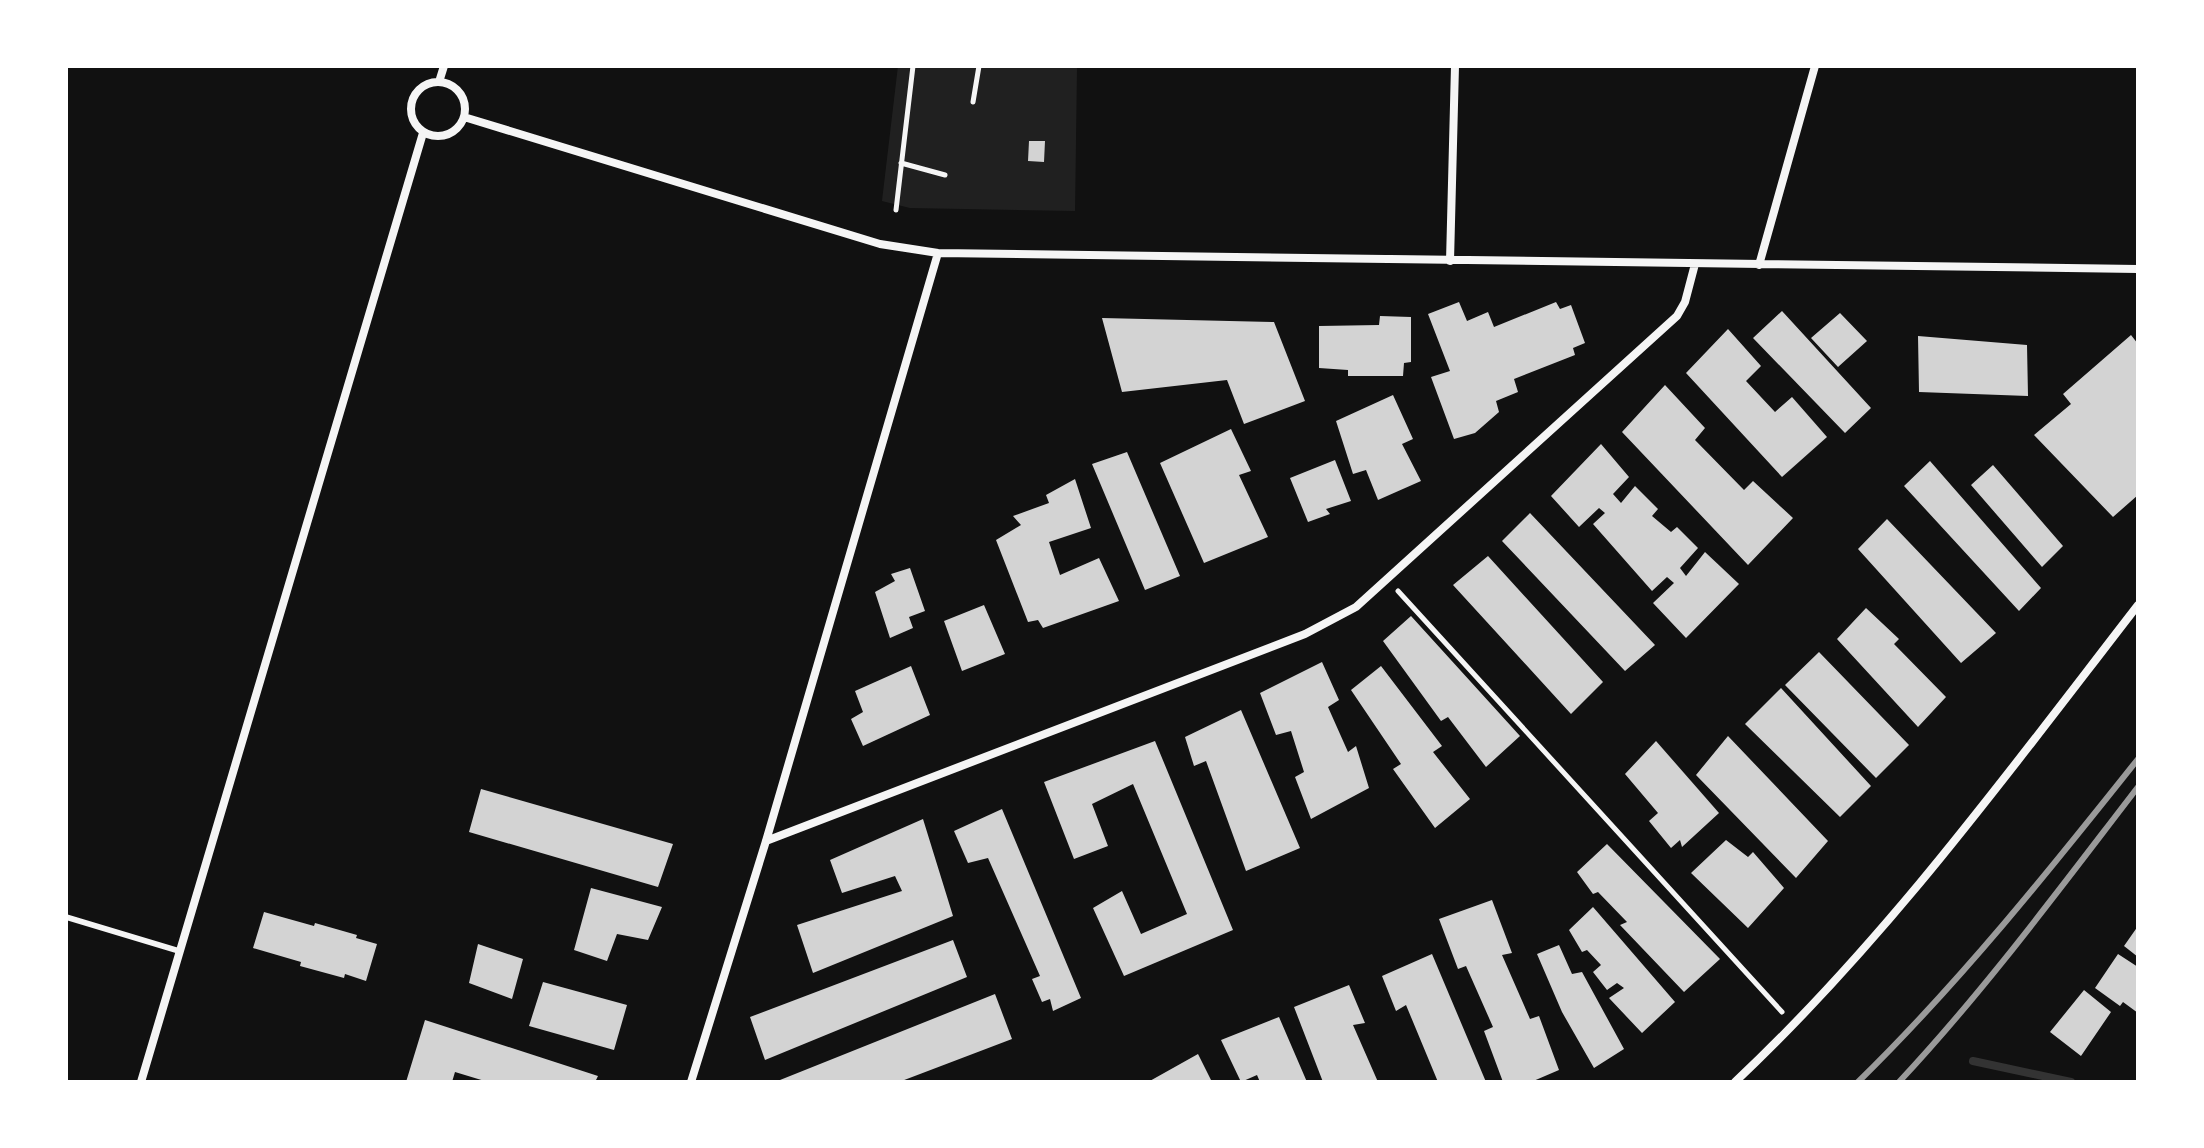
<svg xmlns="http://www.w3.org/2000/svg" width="2204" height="1148" font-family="Helvetica,sans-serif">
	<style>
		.green { fill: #202020 }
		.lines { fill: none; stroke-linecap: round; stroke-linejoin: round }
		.stream { stroke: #333; stroke-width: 8 }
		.building { fill: #d3d3d3 }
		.path { stroke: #f5f5f5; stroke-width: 5 }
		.service { stroke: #f5f5f5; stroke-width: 6 }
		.minor { stroke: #f5f5f5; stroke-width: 8 }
		.rail { stroke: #9a9a9a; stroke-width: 6 }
	</style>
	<rect width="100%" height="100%" fill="#111"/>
	<!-- green -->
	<path class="green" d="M898 66H1077L1075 211 910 208 882 201Z"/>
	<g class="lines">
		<!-- stream -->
		<path class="stream" d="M1973 1061 2071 1082"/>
	</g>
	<!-- building -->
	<path class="building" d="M1029 141H1045L1044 162 1028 161Z
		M1459 302 1467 321 1488 312 1494 327 1556 302 1560 309 1571 305 1585 343 1573 348 1575 355 1514 379 1518 392 1496 401 1499 412 1475 433 1454 439 1431 377 1450 371 1428 314Z
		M1782 311 1871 408 1845 433 1753 338Z
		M1840 313 1867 341 1838 367 1811 338Z
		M1380 316 1411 317V362L1404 363 1403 376H1348V370L1319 368V326L1379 325Z
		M1102 318 1274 322 1305 401 1244 424 1227 380 1122 392Z
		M1728 329 1761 366 1746 381 1775 412 1792 397 1827 437 1782 477 1686 373Z
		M2131 335 2138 344V495L2113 517 2034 435 2071 404 2063 394Z
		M1918 336 2027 345 2028 396 1919 392Z
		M1665 385 1705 428 1695 440 1744 490 1753 481 1793 518 1748 565 1622 432Z
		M1393 395 1413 439 1402 444 1421 481 1378 500 1366 470 1353 474 1336 421Z
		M1231 429 1251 471 1239 475 1268 537 1204 563 1160 463Z
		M1601 444 1629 477 1613 494 1621 503 1635 486 1658 509 1652 516 1671 532 1677 527 1698 548 1680 568 1686 576 1705 552 1739 584 1686 638 1653 603 1674 583 1667 577 1652 591 1593 524 1605 513 1599 508 1579 527 1551 496Z
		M1127 452 1180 576 1145 590 1092 464Z
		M1335 460 1351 501 1326 509 1330 514 1308 522 1290 478Z
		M1930 461 2041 588 2019 611 1904 486Z
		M1993 465 2063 546 2042 567 1971 485Z
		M1075 479 1091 528 1049 542 1060 575 1099 558 1119 601 1043 628 1038 620 1028 622 996 540 1021 525 1013 516 1049 503 1046 495Z
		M1530 513 1655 645 1625 671 1502 541Z
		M1887 519 1996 633 1961 663 1858 549Z
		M1488 556 1603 682 1571 714 1453 585Z
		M910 568 925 611 909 617 913 628 890 638 875 592 895 581 891 574Z
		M984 605 1005 654 962 671 944 621Z
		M1866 608 1899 639 1894 644 1946 697 1918 727 1837 639Z
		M1411 616 1520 736 1486 767 1448 717 1441 721 1383 641Z
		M1819 652 1909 745 1876 778 1785 685Z
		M1322 662 1339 700 1328 707 1348 752 1356 746 1369 788 1311 819 1295 777 1304 772 1291 731 1276 735 1260 693Z
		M911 666 930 715 863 746 851 719 863 712 855 691Z
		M1381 666 1442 746 1433 752 1470 799 1435 828 1393 769 1401 764 1351 690Z
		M1781 688 1871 786 1840 817 1745 724Z
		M1241 710 1300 848 1246 871 1206 761 1194 766 1185 737Z
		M1728 736 1828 841 1796 878 1696 775Z
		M1155 741 1233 930 1124 976 1093 908 1122 891 1141 934 1187 914 1133 784 1092 804 1108 846 1074 859 1044 782Z
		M1656 741 1719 813 1682 847 1680 840 1671 848 1649 821 1658 813 1625 774Z
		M481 789 673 844 658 887 469 832Z
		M1002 809 1081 998 1053 1011 1050 999 1042 1002 1032 979 1040 976 988 858 968 863 954 831Z
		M923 819 953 916 813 973 797 925 902 891 895 876 842 893 830 860Z
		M1726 840 1748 857 1753 852 1784 888 1748 928 1691 873Z
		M1607 844 1720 959 1684 992 1620 925 1627 922 1598 892 1593 894 1577 872Z
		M591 888 662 907 648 940 617 934 607 961 574 950Z
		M1492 900 1512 953 1502 955 1530 1019 1539 1016 1559 1070 1531 1082H1503L1484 1031 1493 1027 1466 966 1458 969 1439 919Z
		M1593 907 1675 1002 1642 1033 1609 998 1624 988 1617 983 1607 990 1593 972 1601 965 1587 950 1582 952 1569 930Z
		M264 912 314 926 315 923 357 935 356 938 377 944 366 981 345 974 344 978 300 966 301 962 253 948Z
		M2138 926V957L2124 946Z
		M953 940 967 977 765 1060 750 1017Z
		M478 944 523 959 512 999 469 983Z
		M1559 945 1572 974 1582 972 1624 1049 1594 1068 1562 1012 1537 954Z
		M1432 954 1486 1082H1438L1406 1005 1396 1011 1382 976Z
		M2118 954 2138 967V1013L2123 1002 2120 1006 2095 988Z
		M543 982 627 1005 614 1050 529 1026Z
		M1349 985 1365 1023 1353 1025 1378 1082H1323L1294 1007Z
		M2084 990 2111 1012 2081 1056 2050 1032Z
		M995 994 1012 1039 899 1082H775Z
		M1279 1017 1307 1082H1260L1257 1075 1241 1082 1221 1040Z
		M425 1020 598 1076 595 1082H488L455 1072 452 1082H406Z
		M1198 1054 1212 1082H1148Z"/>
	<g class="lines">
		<!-- path -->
		<path class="path" d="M973 102 979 66
			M901 163 945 175
			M896 210 913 66
			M1398 591 1782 1012"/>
		<!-- service -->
		<path class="service" d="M66 917 179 951"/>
		<!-- minor -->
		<path class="minor" d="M411 109a27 27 0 1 1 54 0a27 27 0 1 1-54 0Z
			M439 82 444 66
			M464 117 880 244 938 253 2138 269
			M1450 261 1455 66
			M1759 265 1815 66
			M766 841 1305 634 1356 607 1677 316 1685 302 1695 264
			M141 1082 423 133
			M691 1082 766 841 938 253
			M1735 1082C1887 939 2011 769 2138 605"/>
		<!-- rail -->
		<path class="rail" d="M1858 1082C1960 982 2049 871 2138 759
			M1899 1082C1985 990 2061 887 2138 787"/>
	</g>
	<!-- border -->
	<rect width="2204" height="1148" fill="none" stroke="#ffffff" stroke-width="136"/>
</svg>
